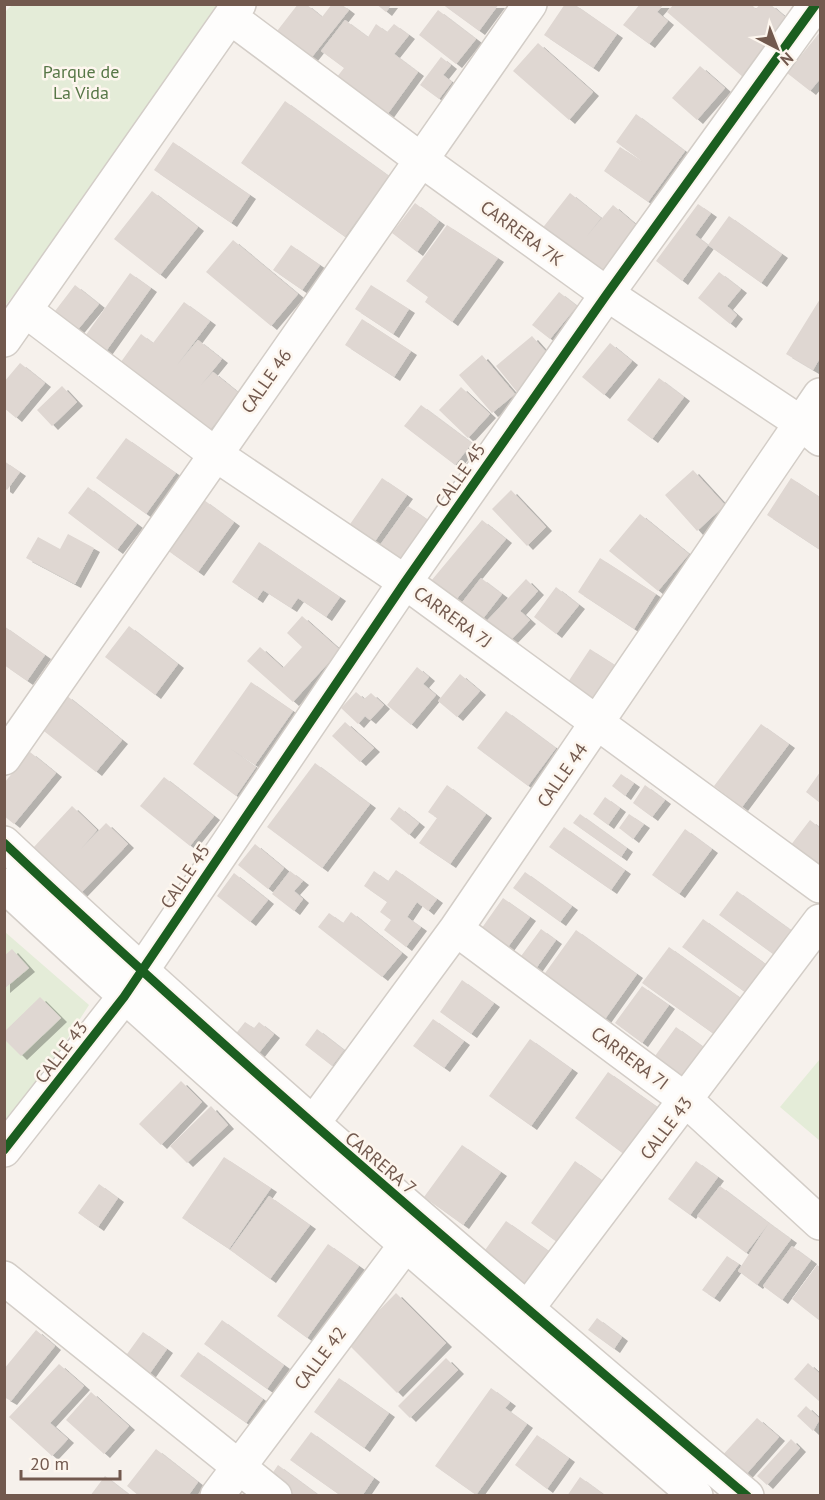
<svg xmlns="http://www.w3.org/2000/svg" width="825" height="1500" font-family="'PT Sans',sans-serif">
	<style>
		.green { fill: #e4ecd8 }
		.building { fill: #dfd7d2; filter: url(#shadow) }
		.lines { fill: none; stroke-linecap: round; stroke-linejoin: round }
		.minor-casing { stroke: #d3cdc7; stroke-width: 36 }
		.minor { stroke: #fefdfc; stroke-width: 33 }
		.cycleway-casing { stroke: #fdf6ee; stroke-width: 13 }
		.cycleway { stroke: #1b5e20; stroke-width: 9 }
		.labels { text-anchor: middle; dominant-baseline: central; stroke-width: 5; stroke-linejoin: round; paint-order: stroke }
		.park-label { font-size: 18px; fill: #577747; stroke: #fdf6ee }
		.street-label { font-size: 18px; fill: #72594e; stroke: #fdf6ee }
	</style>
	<defs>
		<filter id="shadow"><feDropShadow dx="6" dy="4" stdDeviation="0" flood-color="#0004"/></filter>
	</defs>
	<rect width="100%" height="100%" fill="#f6f1ec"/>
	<!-- green -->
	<path class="green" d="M13 4 236 5 5 306V12Z
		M5 932 89 1005 5 1135Z
		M820 1059V1141L780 1107Z"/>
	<!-- building -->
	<path class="building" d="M298 4H306L322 17 332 4H341L349 10 308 62 274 35Z
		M376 4H392L386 12Z
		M442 4H499L479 31Z
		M565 4H574L617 34 593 68 544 35Z
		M640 4H664L657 12 668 21 649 44 623 25Z
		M674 4H751L756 9 760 4H770L791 22 744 78 667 12Z
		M438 10 476 39 456 64 419 35Z
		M345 20 368 37 376 24 387 32 394 24 409 35 394 54 418 72 384 119 333 82 344 68 321 51Z
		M820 32V79L810 91 787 73Z
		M538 43 593 92 569 120 513 71Z
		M441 57 451 65 443 75 452 82 439 99 420 85Z
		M700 66 725 88 697 120 672 98Z
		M285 101 389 176 345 237 241 163Z
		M636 114 685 151 648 202 604 171 620 147 643 162 616 142Z
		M173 142 250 195 231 223 154 170Z
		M152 191 198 227 160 275 114 239Z
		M570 193 601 218 587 236 613 205 642 230 601 278 541 230Z
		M415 203 439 221 417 252 392 233Z
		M698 204 711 213 695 235 708 245 729 216 782 254 761 283 708 245 682 281 656 261Z
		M447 225 498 258 452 322 425 302 428 297 406 281Z
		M233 240 298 294 271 326 206 272Z
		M291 245 320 265 302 290 273 270Z
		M719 272 741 289 727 306 737 315 730 324 698 298Z
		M130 273 151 288 104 354 83 339Z
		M75 285 99 304 75 333 52 315Z
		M371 285 409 309 393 334 355 309Z
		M559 292 577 306 550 339 532 325Z
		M820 299V358L813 370 786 354Z
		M184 302 210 321 177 365 198 340 222 359 201 385 213 372 240 394 210 430 183 408 179 413 118 366 141 334 153 343Z
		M362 319 411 351 394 377 345 345Z
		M532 336 554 361 517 392 496 366Z
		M610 343 632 361 604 395 582 377Z
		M482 355 515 394 492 413 459 375Z
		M20 363 45 383 16 418 4 408V382Z
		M659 378 684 397 652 439 627 420Z
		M62 386 77 402 52 426 37 410Z
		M461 387 490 414 468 438 439 410Z
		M421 405 472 443 455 465 404 426Z
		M126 438 176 473 146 514 96 478Z
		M4 461 20 472 7 490 4 488Z
		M693 470 725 505 697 531 665 495Z
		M382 478 407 495 371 547 346 530Z
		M791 478 820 497V550L767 515Z
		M88 487 137 524 117 550 68 513Z
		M511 490 546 527 527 546 492 509Z
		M204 500 234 522 198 572 167 550Z
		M408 506 431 522 398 569 375 552Z
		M640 514 689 554 658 591 609 551Z
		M482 520 506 539 450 607 426 587Z
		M68 534 94 548 75 584 26 558 38 537 60 549Z
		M259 542 340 597 326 617 298 598 291 608 263 590 257 599 232 582Z
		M600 558 656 594 634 629 578 592Z
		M481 578 502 594 478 625 457 609Z
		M526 579 538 591 520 611 530 620 507 644 484 624Z
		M556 587 579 605 556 634 534 617Z
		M302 616 340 650 293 702 247 661 260 647 283 668 302 647 287 633Z
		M4 626 45 655 27 681 4 665Z
		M129 626 178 664 155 695 105 657Z
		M590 649 615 665 593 698 568 682Z
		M417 667 429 677 423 684 436 695 411 725 387 705Z
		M460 674 480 691 457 717 438 701Z
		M251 682 293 711 255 765 231 749 256 767 236 796 193 764Z
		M356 692 364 699 371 693 384 705 370 720 365 716 358 724 341 708Z
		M66 695 122 740 96 772 40 728Z
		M506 711 556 748 528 786 477 748Z
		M345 722 374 748 360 762 332 736Z
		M761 724 789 744 742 807 714 786Z
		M30 752 56 773 14 824 4 816V783Z
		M315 763 370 804 322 868 267 827Z
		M820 772V803L806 792Z
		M621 774 634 783 625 796 612 786Z
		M164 777 214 816 190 846 140 806Z
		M447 785 486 814 450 864 419 843 437 818 428 812Z
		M645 785 665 800 652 817 633 803Z
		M605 797 620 808 608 825 593 814Z
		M72 806 97 830 81 849 106 823 128 844 81 893 33 848Z
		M399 807 419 823 409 835 390 819Z
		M580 814 627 848 621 857 573 823Z
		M629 814 644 824 633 839 619 828Z
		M810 820 820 828V874L787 850Z
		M564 827 625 870 611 890 549 847Z
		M685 829 712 849 679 894 652 875Z
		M255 844 284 868 268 889 238 865Z
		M396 870 437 899 428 911 417 902 407 917 421 927 406 947 384 930 391 920 380 912 387 902 364 886 374 871 388 881Z
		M290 871 303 881 294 891 303 899 294 911 272 894Z
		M525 872 572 906 560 922 513 888Z
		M234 873 268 900 250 922 217 896Z
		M737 891 795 933 777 957 719 915Z
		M503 898 530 917 505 951 479 932Z
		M351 912 402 953 382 977 318 927 329 913 343 923Z
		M703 919 767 965 746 993 682 947Z
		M541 929 556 940 532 974 516 963Z
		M576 930 637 974 605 1019 543 976Z
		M669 947 742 999 715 1035 642 983Z
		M12 949 29 968 4 989V956Z
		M462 980 494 1003 471 1034 440 1012Z
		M642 986 669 1005 642 1043 615 1023Z
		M40 997 61 1018 21 1056 4 1039V1032Z
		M433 1019 464 1041 444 1068 413 1046Z
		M245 1022 254 1028 259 1022 274 1034 254 1059 230 1041Z
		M676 1027 709 1051 688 1080 655 1056Z
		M317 1029 344 1050 332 1066 305 1045Z
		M530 1039 572 1069 531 1126 489 1096Z
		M608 1072 663 1111 629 1158 575 1118Z
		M181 1081 202 1102 161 1145 139 1124Z
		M211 1106 228 1125 187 1163 170 1146Z
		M462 1145 501 1172 463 1225 424 1197Z
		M224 1157 271 1188 229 1249 182 1218Z
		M575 1161 614 1189 569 1251 531 1223Z
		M696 1161 718 1177 690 1215 668 1199Z
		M99 1184 118 1198 98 1227 78 1213Z
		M720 1186 769 1223 746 1253 697 1216Z
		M269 1196 310 1225 270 1279 230 1250Z
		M506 1221 556 1256 530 1293 480 1257Z
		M769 1223 791 1239 757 1285 738 1271Z
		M328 1244 359 1266 307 1338 277 1316Z
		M792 1246 811 1260 782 1300 763 1286Z
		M727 1256 739 1264 714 1298 702 1290Z
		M817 1265 820 1267V1321L792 1299Z
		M396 1293 446 1343 397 1393 347 1343Z
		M597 1318 622 1337 614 1349 588 1330Z
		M222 1320 284 1365 267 1389 204 1344Z
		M36 1330 55 1346 11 1401 4 1397V1369Z
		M143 1332 167 1349 143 1383 119 1365Z
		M198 1352 263 1399 246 1423 180 1376Z
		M446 1358 458 1370 410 1418 398 1406Z
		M808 1363 820 1374V1402L794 1379Z
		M59 1364 84 1386 50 1423 68 1439 52 1456 9 1417Z
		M339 1378 389 1413 364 1448 314 1412Z
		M491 1388 510 1402 505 1408 527 1424 476 1495 435 1466Z
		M91 1392 129 1426 104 1454 66 1420Z
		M806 1406 820 1419 813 1431 797 1416Z
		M757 1418 779 1437 742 1479 719 1459Z
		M311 1432 374 1478 362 1496H341L290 1460Z
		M537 1435 569 1458 547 1489 515 1465Z
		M791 1439 800 1448 767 1485 757 1476Z
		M156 1449 198 1482 188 1496H139L127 1486Z
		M278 1465 320 1496H268L261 1490Z
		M105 1476 131 1496H90Z
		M580 1477 606 1496H567Z"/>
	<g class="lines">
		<defs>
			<path id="minor" d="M230 17 420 159 607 294 801 423 820 439
				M25 310 215 454 405 582 820 886
				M4 340 239 4
				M4 758 530 4
				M4 843C245 1070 495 1282 747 1496
				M4 885C229 1095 463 1294 696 1496
				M456 929 687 1101 820 1223
				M300 1141 456 929 820 395
				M4 1150 124 997 405 582 607 294 816 4
				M4 1278 275 1496
				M514 1326 820 921
				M217 1496 419 1227"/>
		</defs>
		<!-- minor casing -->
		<use href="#minor" class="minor-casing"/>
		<!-- minor -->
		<use href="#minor" class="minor"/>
		<defs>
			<path id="cycleway" d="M4 843C245 1070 495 1282 747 1496
				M4 1150 124 997 405 582 607 294 816 4"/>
		</defs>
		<!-- cycleway casing -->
		<use href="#cycleway" class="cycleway-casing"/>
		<!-- cycleway -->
		<use href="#cycleway" class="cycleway"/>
	</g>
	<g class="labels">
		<!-- park labels -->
		<g class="park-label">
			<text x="81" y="71">Parque de<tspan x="81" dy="21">La Vida</tspan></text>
		</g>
		<!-- street labels -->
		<g class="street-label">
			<text transform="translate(522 233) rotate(36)">CARRERA 7K</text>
			<text transform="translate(266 381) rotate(-55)">CALLE 46</text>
			<text transform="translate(460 475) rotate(-55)">CALLE 45</text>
			<text transform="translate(453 617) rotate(36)">CARRERA 7J</text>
			<text transform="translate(562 775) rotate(-55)">CALLE 44</text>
			<text transform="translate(185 876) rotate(-56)">CALLE 45</text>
			<text transform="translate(61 1052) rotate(-52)">CALLE 43</text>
			<text transform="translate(630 1058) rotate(37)">CARRERA 7I</text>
			<text transform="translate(666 1128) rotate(-53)">CALLE 43</text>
			<text transform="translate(381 1163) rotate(40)">CARRERA 7</text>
			<text transform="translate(320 1358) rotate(-53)">CALLE 42</text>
		</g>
	</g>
	<!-- border -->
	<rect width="825" height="1500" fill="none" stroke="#72594e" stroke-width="12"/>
	<!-- north arrow -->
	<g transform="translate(777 48) rotate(138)" stroke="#fdf6ee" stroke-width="4.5" paint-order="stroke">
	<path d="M0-4.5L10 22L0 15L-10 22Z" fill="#72594e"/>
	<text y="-9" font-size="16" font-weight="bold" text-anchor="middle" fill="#72594e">N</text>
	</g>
	<!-- scale -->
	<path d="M21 1470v9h99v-9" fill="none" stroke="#72594e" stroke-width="3"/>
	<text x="30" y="1470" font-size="18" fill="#72594e" stroke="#fdf6ee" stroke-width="4.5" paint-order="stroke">20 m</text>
</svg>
